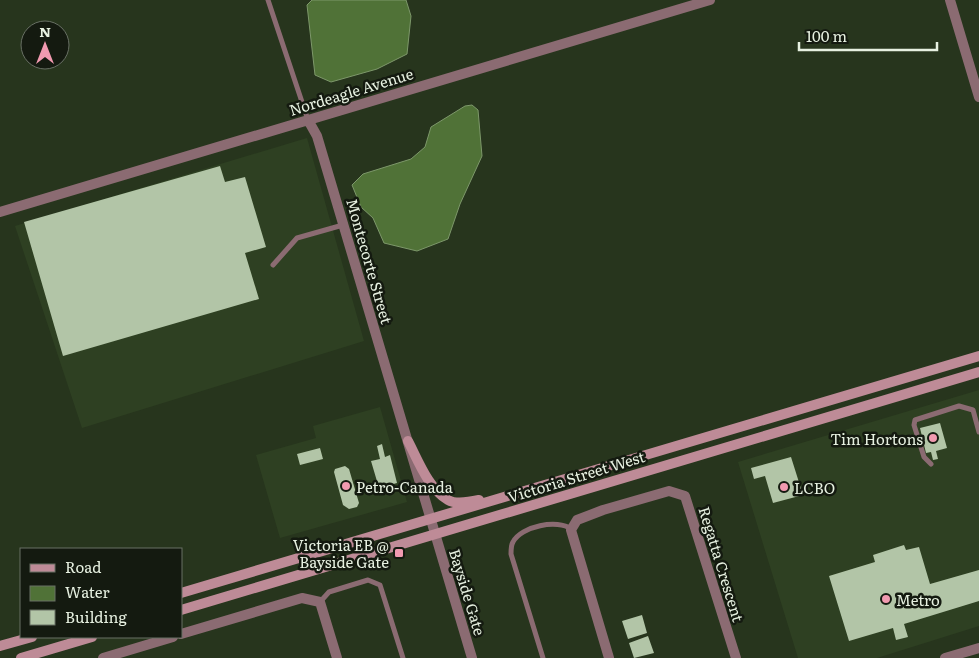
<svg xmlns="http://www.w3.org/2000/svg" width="979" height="658" font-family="Literata,serif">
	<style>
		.built { fill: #2e4022 }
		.water { fill: #507237; stroke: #7d986a }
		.building { fill: #b2c5a7 }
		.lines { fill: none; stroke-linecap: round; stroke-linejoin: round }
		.service { stroke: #8b6b72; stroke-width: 5 }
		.minor { stroke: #8b6b72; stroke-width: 10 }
		.secondary { stroke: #be8b97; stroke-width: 10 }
		.poi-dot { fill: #f19ab0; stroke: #141a10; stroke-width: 2 }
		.labels { text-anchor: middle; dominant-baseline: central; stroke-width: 5; stroke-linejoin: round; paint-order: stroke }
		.street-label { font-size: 15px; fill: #e7f1e1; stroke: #141a10 }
		.poi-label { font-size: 15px; fill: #e7f1e1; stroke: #141a10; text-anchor: start }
	</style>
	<rect width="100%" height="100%" fill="#27351d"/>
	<!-- built -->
	<path class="built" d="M307 138 364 341 82 428 15 226Z
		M979 390V626L877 658H798L738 462Z
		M380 407 407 502 280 538 256 455 316 438 313 426Z"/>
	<!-- water -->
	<path class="water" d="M312 0H406L411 16 407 54 377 69 331 82 315 75 307 5Z
		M472 105 478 110 482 156 460 204 448 239 417 251 384 243 373 218 361 207 352 185 363 174 411 159 425 147 431 127 465 106Z"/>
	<!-- building -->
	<path class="building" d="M220 166 225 182 245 177 266 247 245 253 259 299 63 356 24 222Z
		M940 423 947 448 936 451 938 459 933 460 931 452 926 453 920 428Z
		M382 444 385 457 390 455 397 483 379 488 371 461 380 459 377 446Z
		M320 448 323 459 300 465 297 454Z
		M791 457 803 495 773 503 765 476 754 479 751 468Z
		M345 466 349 469 359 503 357 507 349 509 343 505 334 472 335 469Z
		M904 545 906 550 919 547 930 584 979 570V601L904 624 908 637 896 640 893 628 849 641 829 576 875 562 873 555Z
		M642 615 647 633 628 639 622 621Z
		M648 636 654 653 634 658 629 643Z"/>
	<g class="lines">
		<!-- service -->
		<path class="service" d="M268 0 308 120
			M273 265 297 238 343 225
			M931 464 924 457 914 425 915 420 959 406 973 410 979 432
			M320 602 329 592 368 580 380 585 403 658
			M543 658 511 554C511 549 511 545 513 542 521 526 558 519 571 529"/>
		<!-- minor -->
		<path class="minor" d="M950 0 979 97
			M308 120 317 136 472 658
			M0 212 710 0
			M181 634 302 598 320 602 337 658
			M103 658 173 637
			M609 658 571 530 577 520 603 510 669 491 685 496 736 658
			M945 658 979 648"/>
		<!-- secondary -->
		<path class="secondary" d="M408 441C418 460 428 488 448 500 456 505 470 502 479 500
			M181 593 979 356
			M181 610 979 372
			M0 646 32 637
			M21 658 92 637"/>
	</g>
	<!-- markers -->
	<g class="poi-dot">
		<circle cx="933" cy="438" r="5"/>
		<circle cx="346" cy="486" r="5"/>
		<circle cx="784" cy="487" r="5"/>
		<rect x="394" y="548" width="10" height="10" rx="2.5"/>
		<circle cx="886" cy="599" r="5"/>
	</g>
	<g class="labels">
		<!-- street labels -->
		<g class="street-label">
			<text transform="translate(351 91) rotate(-17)">Nordeagle Avenue</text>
			<text transform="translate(370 261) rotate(74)">Montecorte Street</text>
			<text transform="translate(576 476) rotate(-17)">Victoria Street West</text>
			<text transform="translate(722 564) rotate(73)">Regatta Crescent</text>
			<text transform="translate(468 592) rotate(73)">Bayside Gate</text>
		</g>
		<!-- poi labels -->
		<g class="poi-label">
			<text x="923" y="438" text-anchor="end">Tim Hortons</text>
			<text x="356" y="486">Petro-Canada</text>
			<text x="794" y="487">LCBO</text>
			<text x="389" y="544" text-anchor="end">Victoria EB @<tspan x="389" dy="17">Bayside Gate</tspan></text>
			<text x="896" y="599">Metro</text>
		</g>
	</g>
	<!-- legend -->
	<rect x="20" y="548" width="162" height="90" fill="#141a10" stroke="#687064"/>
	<rect x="30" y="564" width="25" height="8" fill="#be8b97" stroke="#687064"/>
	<text x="65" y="573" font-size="15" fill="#e7f1e1">Road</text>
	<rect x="30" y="586" width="25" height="15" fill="#507237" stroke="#687064"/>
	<text x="65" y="598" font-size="15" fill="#e7f1e1">Water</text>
	<rect x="30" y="610" width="25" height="15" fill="#b2c5a7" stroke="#687064"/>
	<text x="65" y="623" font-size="15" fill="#e7f1e1">Building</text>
	<!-- north arrow -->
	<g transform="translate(45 45)"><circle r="24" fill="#141a10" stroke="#687064"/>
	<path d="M0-4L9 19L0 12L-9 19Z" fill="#f19ab0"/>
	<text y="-8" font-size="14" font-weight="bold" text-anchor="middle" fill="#e7f1e1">N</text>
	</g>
	<!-- scale -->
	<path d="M799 42v8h138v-8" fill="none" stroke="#e7f1e1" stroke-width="2.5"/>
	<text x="806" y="42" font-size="15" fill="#e7f1e1" stroke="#141a10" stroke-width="4" paint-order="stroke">100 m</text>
</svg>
